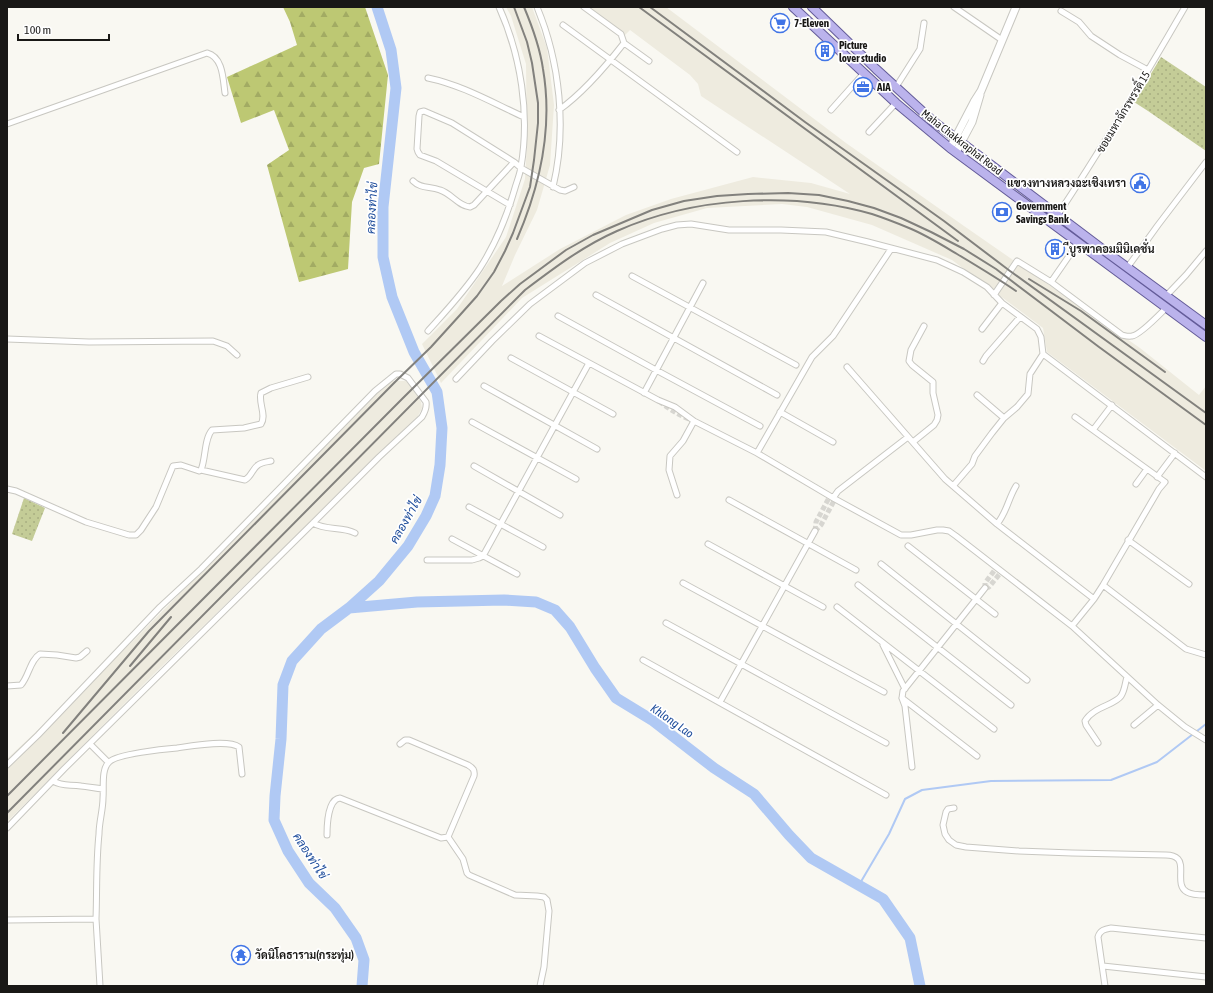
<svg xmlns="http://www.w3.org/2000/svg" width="1213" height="993" font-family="'Asap Condensed',Sarabun,sans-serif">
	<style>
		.built { fill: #eeebdf }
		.grass { fill: url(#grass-dots) }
		.forest { fill: url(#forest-firs) }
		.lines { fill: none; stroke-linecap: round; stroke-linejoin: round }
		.stream { stroke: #b0c9f4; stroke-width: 2 }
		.river { stroke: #b0c9f4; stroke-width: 11 }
		.street-tunnel { stroke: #d7d6d1; stroke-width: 5; stroke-dasharray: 5 2.5; stroke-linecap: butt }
		.street-casing { stroke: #c8c7c1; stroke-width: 7 }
		.secondary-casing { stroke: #c8c7c1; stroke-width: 9 }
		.primary-casing { stroke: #645c99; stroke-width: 10 }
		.street { stroke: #fff; stroke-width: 5 }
		.secondary { stroke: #fff; stroke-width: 7 }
		.primary { stroke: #bbb3ec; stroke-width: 8 }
		.rail { stroke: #82817d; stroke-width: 2 }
		.labels { text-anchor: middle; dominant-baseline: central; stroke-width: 3.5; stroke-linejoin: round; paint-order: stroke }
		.poi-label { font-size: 11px; font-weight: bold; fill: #191816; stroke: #fff; text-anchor: start }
		.street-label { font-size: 11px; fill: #191816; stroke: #fff }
		.water-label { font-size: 12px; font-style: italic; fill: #1d4c9b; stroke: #fff }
	</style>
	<defs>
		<pattern id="grass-dots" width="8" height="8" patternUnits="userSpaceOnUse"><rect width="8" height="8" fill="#c4cc97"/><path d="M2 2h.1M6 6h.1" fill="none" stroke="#a8ae81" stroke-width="1.8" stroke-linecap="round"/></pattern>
		<pattern id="forest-firs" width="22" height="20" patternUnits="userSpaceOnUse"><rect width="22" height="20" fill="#bdc873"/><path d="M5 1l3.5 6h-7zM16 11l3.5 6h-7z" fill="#a2ab63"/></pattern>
	</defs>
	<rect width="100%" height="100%" fill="#f9f8f2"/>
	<!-- built -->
	<path class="built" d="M506 7H532L547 48 554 105 550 165 537 210 515 255 502 286 560 249 626 215 671 199 753 177 811 183 850 194 701 96 698 84 690 75 630 30 625 35 583 7H666L846 143 964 226 1140 348 1199 395 1206 386V471L1047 352 1043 328 952 260 872 225 807 207 782 204 707 208 654 223 610 243 522 298 441 383 422 344 457 309 506 237 525 179 527 145 526 64 511 16Z
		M391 381H406L410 384 421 402 422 408 417 418 154 674 7 822V759L135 639 386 384Z"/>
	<!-- grass -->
	<path class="grass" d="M1161 57 1206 87V151L1148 111 1134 102Z
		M24 498 45 508 32 541 12 534Z"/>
	<!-- forest -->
	<path class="forest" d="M283 7H365L388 75 379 164 364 168 352 202 348 269 299 282 267 165 289 150 274 110 241 123 227 77 297 45 290 22Z"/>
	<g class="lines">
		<!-- stream -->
		<path class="stream" d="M859 885 889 834 905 799 922 790 991 781 1111 780 1157 762 1206 724"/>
		<!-- river -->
		<path class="river" d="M349 608 417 602 504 600 536 602 555 610 570 627 595 668 616 698 652 720 714 768 754 794 789 835 811 858 883 899 910 938 920 986
			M362 986 364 960 356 938 335 908 309 883 288 851 274 820 275 796 281 739 283 685 292 661 321 629 349 608 379 581 408 546 426 516 435 496 440 465 442 428 437 392 414 352 392 297 383 257V207L396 88 391 50 377 7"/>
		<!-- street-tunnel -->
		<path class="street-tunnel" d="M659 401C669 409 679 415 691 420
			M815 531 816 522 830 496
			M815 531 821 525 835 499
			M985 588 989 587 1002 571
			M985 588V583L997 567"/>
		<defs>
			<path id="street" d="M537 7C560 62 567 129 553 187
				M954 7 1002 40
				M1061 11 1079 22 1091 36 1120 55 1148 70
				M563 25 737 152
				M624 43 649 61
				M428 78C462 85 493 103 524 117
				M896 87 920 49 924 23
				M559 110C583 93 606 66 624 43L621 34 584 7
				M831 110 864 73
				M7 124 207 53C223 57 223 79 225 93
				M869 132 896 103
				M413 181C421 189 430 186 440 190 451 193 458 206 470 207L474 205 514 162
				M510 205 436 161 420 155 418 152 417 149 419 116 420 112 424 111 452 123 514 162 521 168 560 190 565 191 574 187
				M1057 216C1102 148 1144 78 1185 7
				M1127 268 1158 225 1206 162
				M632 276 796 365
				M1051 282 1122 335C1126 336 1129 337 1132 336 1140 335 1159 315 1166 308
				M596 295 777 395
				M994 295 1017 261 1051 282 1078 243
				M1166 296 1186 275 1206 251
				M558 316 656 370 760 426
				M982 329 1002 303
				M428 331C446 311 465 291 480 268 496 243 507 216 515 188 517 181 520 174 521 167 530 114 521 56 499 7
				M539 336 658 400 675 407 694 421 757 453 835 499 901 535H911L937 530H943L949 531 956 536 1072 626 1158 705 1185 727 1206 740
				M7 339 89 342 213 341 227 346 237 355
				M511 358 613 414
				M983 361 986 356 1020 317
				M847 367 945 479 997 524 1094 599
				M456 379 492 341 530 304 585 263 622 244 662 229 677 225 691 224 729 230H781L826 232 868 242 937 260 963 272 987 287 1002 303 1037 329 1041 337 1043 354 1206 477
				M484 386 597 449
				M644 393 703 283
				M977 395 1004 418
				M780 412 833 442
				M472 422 576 479
				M1093 430 1112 405
				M913 442 934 425 937 420 938 415 933 393V382L912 365 909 361 911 350 924 326
				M757 453 812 357 833 336 891 249
				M474 466 560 515
				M201 470 245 480C252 476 252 469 258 465 262 462 267 462 271 461
				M1157 477 1175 453
				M1136 484 1147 469
				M953 486 972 464 975 456 992 433 1004 418 1017 407 1028 394 1030 374 1043 354
				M7 489 16 491 86 522 129 535H136L141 530 156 507 173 466 181 465 199 471 201 470C206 458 204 439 212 430L244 428 261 424C267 415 258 403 261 393L271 388 308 377
				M677 495 669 470 670 456 683 441 694 421
				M833 498 838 491 908 437
				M729 500 856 570
				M469 507 543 547
				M313 523C326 531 342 526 355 533
				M997 524C1007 512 1008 499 1016 486
				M452 539 517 574
				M1128 540 1189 584
				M708 544 823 607
				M908 546 995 614
				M427 560H472L479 558 483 556 589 363
				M881 564 1027 680
				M683 583 884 692
				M858 585 1011 705
				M1103 585 1186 649 1206 655
				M837 607 994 729
				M666 623 886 743
				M1072 626 1094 599 1103 585 1159 489 1165 482 1075 417
				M883 645 905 689
				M643 660 886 795
				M7 686 21 685C29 676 30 660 40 654L57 655 76 658 80 657 87 651
				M902 698 977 756
				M720 702 815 531
				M1134 725 1158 705
				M1098 743 1086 725 1085 721C1093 707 1115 705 1121 696 1125 690 1125 683 1127 677
				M90 744 108 762
				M400 744 405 740H409L468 765C473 768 475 770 474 776L448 837
				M7 765 38 735 160 607 201 569 375 391 396 374H400L408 378 426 402C427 408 425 412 422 417L379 457 313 523 64 769 7 828
				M912 767 905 706 902 698 903 691 985 588
				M53 781C63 787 70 784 81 786 89 787 95 788 103 789
				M954 808 948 809 946 812 943 825 945 834 949 840 956 845 966 847 1019 851 1072 853 1166 855C1169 855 1175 856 1178 859 1185 866 1175 886 1187 892 1192 895 1200 895 1206 895
				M327 835C327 825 328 799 340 798L441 838 448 837
				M448 837 463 859 467 873 469 875 515 895 537 896 544 897 547 900 549 911 544 967 540 986
				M96 919C97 891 96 862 99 834 99 822 103 810 103 798 104 788 101 769 109 762 117 754 164 749 177 748 191 746 228 739 239 747L242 774
				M7 920 96 919 100 986
				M1103 966 1206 977
				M1105 986 1098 937C1100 930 1105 929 1111 928L1206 938"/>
			<path id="secondary" d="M950 148 974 102 981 91 1016 7
				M956 152 972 122 980 95"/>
			<path id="primary" d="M793 7 896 103 950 148 1206 337
				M812 7 876 69 933 121 1109 254 1206 325"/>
		</defs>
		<!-- street casing -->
		<use href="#street" class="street-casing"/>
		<!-- secondary casing -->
		<use href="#secondary" class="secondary-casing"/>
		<!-- primary casing -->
		<use href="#primary" class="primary-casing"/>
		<!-- street -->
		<use href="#street" class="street"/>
		<!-- secondary -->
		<use href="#secondary" class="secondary"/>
		<!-- primary -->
		<use href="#primary" class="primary"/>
		<!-- rail -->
		<path class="rail" d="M639 7 958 241
			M650 7 805 122 944 221 1010 271 1206 413
			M517 239C540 186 553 127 543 69 540 48 532 26 524 7
			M1029 279 1081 311 1165 372
			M130 666 171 617
			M63 733 149 631 396 381 431 347 460 315 477 296 494 272 505 251 513 233 530 187 534 160 538 123V103L532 63 527 42 514 7
			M7 796 402 399 501 301 520 284 566 250 593 235 652 210 684 201 717 196 748 194 788 193 819 195 848 201 874 208 901 218 931 232 964 249 996 269 1099 347 1206 425
			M7 813 525 290C554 268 583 246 617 231 693 197 792 191 872 214 884 218 897 223 909 228 926 235 942 245 957 254 977 266 997 278 1016 291"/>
	</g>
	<!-- icons -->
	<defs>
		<symbol id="supermarket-ring" viewBox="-11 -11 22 22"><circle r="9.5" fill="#fff" stroke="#4175e6" stroke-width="1.5"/><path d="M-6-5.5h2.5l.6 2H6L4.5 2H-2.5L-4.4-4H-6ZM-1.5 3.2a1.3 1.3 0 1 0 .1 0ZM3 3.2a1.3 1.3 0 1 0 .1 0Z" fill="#4175e6"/></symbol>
		<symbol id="building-ring" viewBox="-11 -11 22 22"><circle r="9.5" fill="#fff" stroke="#4175e6" stroke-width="1.5"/><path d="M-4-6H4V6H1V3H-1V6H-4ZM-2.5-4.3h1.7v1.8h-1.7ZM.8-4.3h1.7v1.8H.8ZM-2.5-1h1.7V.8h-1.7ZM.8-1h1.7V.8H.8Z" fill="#4175e6"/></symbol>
		<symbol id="office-ring" viewBox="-11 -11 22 22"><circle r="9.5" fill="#fff" stroke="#4175e6" stroke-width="1.5"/><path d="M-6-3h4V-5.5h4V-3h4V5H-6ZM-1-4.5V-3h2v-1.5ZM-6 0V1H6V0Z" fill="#4175e6"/></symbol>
		<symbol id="civic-ring" viewBox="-11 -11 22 22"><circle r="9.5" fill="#fff" stroke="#4175e6" stroke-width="1.5"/><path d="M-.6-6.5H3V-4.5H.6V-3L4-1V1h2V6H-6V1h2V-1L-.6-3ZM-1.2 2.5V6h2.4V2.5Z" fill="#4175e6"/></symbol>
		<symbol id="bank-ring" viewBox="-11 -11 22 22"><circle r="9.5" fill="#fff" stroke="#4175e6" stroke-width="1.5"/><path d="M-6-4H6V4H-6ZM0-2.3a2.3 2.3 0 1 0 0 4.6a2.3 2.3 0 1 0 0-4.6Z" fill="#4175e6"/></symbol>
		<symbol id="temple-ring" viewBox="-11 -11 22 22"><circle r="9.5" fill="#fff" stroke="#4175e6" stroke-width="1.5"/><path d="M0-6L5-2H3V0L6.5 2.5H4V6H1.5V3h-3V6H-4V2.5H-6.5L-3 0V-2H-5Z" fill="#4175e6"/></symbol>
	</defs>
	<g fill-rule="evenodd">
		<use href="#supermarket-ring" x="769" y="12" width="22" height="22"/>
		<use href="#building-ring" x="814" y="40" width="22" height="22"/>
		<use href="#office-ring" x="852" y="76" width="22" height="22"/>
		<use href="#civic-ring" x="1129" y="172" width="22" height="22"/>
		<use href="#bank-ring" x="991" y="201" width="22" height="22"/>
		<use href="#building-ring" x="1044" y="238" width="22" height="22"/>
		<use href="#temple-ring" x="230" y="944" width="22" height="22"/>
	</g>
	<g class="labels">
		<!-- poi labels -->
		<g class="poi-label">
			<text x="794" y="23">7-Eleven</text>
			<text x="839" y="45">Picture<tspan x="839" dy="13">lover studio</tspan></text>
			<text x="877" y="87">AIA</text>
			<text x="1126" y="183" text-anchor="end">แขวงทางหลวงฉะเชิงเทรา</text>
			<text x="1016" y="206">Government<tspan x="1016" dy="13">Savings Bank</tspan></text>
			<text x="1069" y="249">ฺีบูรพาคอมมินิเคชั่น</text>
			<text x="255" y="955">วัดนิโคธาราม(กระทุ่ม)</text>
		</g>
		<!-- street labels -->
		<g class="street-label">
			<text transform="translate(1123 112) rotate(-59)">ซอยมหาจักรพรรดิ์ 15</text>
			<text transform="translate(962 142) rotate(38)">Maha Chakkraphat Road</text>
		</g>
		<!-- water labels -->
		<g class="water-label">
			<text transform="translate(372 208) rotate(-87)">คลองท่าไข่</text>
			<text transform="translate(406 520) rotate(-60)">คลองท่าไข่</text>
			<text transform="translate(672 721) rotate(35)">Khlong Lao</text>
			<text transform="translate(310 856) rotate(57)">คลองท่าไข่</text>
		</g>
	</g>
	<!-- border -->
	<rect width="1213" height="993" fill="none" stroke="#191816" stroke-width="16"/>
	<!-- scale -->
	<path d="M18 34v6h91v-6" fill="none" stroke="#191816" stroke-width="2"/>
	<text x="24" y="34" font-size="12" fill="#191816" stroke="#ffffff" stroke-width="3" paint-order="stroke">100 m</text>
</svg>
